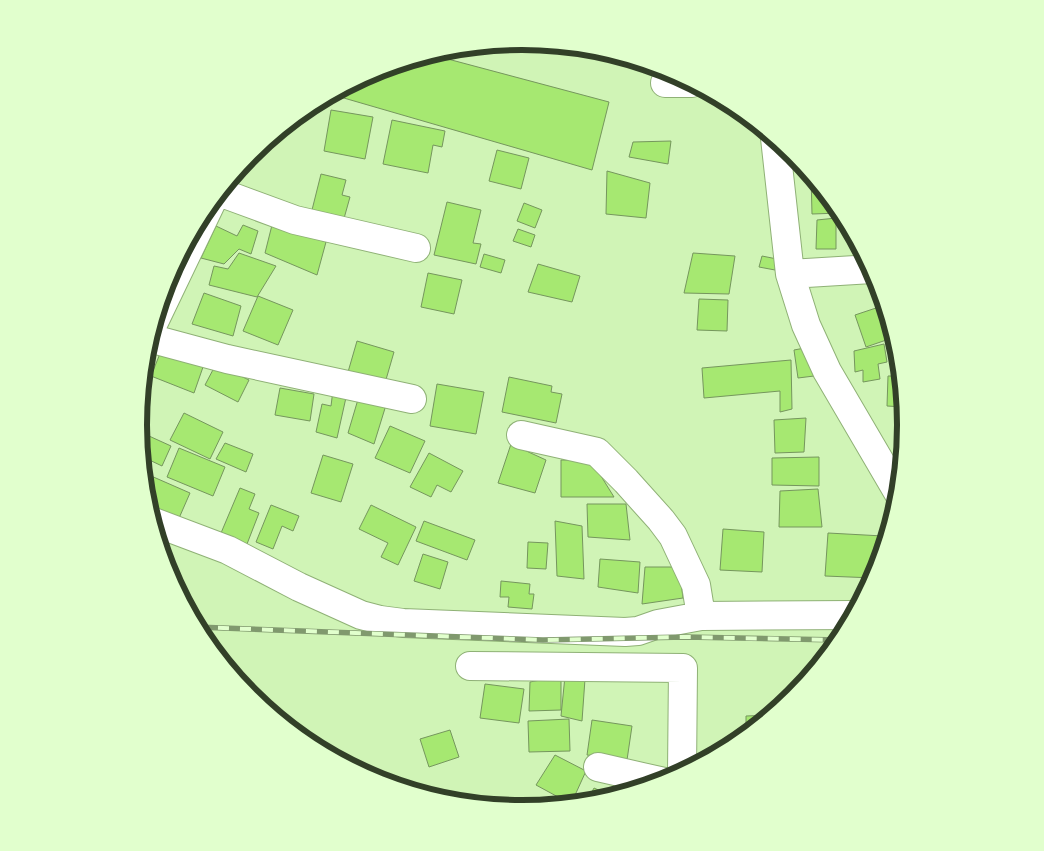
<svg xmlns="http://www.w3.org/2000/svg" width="1044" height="851" font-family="'Archivo Narrow',sans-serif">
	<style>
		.building { fill: #a6e871; stroke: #75965d }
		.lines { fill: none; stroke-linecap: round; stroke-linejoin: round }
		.minor-casing { stroke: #8fb176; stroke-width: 30 }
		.minor { stroke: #fff; stroke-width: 28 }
		.rail-casing { stroke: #80996e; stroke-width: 5.5 }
		.rail { stroke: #e1ffcd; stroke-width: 4; stroke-dasharray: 11; stroke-linecap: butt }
		.rim { fill: none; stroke: #324028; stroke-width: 6 }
	</style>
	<rect width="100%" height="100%" fill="#d0f4b6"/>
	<!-- building -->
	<path class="building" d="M429 54 609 102 592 170 330 94 375 70Z
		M331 110 373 117 365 159 324 151Z
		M392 120 445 131 442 147 433 145 428 173 383 164Z
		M671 141 668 164 629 157 633 142Z
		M497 150 529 158 521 189 489 181Z
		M607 171 650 183 646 218 606 214Z
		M321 174 346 180 342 195 350 197 343 222 311 214Z
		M811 175 841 212V213L812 214Z
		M447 202 481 210 473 243 481 244 476 264 434 255Z
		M524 203 542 210 535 228 517 221Z
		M836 218V249H816L817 220Z
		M243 225 258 231 251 254 239 249 224 264 201 258 216 226 237 236Z
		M272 225 326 242 317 275 265 253Z
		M518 229 535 235 531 247 513 241Z
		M239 253 276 266 257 297 209 285 214 266 228 269Z
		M693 253 735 256 729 294 684 293Z
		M484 254 505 260 501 273 480 267Z
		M762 256 777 259 775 270 759 267Z
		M538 264 580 276 572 302 528 292Z
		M428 273 462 280 454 314 421 307Z
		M204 293 241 306 233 336 192 324Z
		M258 296 293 310 278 345 243 331Z
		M699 299 728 300 727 331 697 330Z
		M885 305 895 337 866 347 855 315Z
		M357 341 394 352 385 383 348 372Z
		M884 344 887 362 878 364 880 379 863 382V370L855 372 854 351Z
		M810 347 814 376 798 378 794 350Z
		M161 351 203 367 194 393 151 376Z
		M791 360 792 409 780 412V391L704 398 702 368Z
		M216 364 249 380 238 402 205 385Z
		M888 376H901L904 407 887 406Z
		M509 377 552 386 551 392 562 394 556 423 502 412Z
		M437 384 484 392 476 434 430 426Z
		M280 388 314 394 310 421 275 415Z
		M333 390 347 393 337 438 316 432 322 404 331 406Z
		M359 396 386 405 374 444 348 433Z
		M184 413 223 432 210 459 170 440Z
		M806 418 804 452 775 453 774 420Z
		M390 426 425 441 410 473 375 458Z
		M138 431 171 446 162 466 141 456Z
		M225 443 253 454 246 472 216 459Z
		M511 444 546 460 535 493 498 483Z
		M179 448 225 467 213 496 167 477Z
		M429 453 463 471 451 492 437 485 431 497 410 487Z
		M323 455 353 464 341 502 311 493Z
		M819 457V486L772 485V458Z
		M561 460H591L614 497H561Z
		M142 472 190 493 176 525 149 514 145 500Z
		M240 488 255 494 249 509 259 513 247 544 221 533Z
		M818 489 822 527H779L780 491Z
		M587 504H626L630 540 588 537Z
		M271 505 299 516 293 531 282 526 273 549 256 542Z
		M371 505 416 527 398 565 381 557 388 543 359 529Z
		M424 521 475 540 467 560 416 541Z
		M555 521 582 526 584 579 557 576Z
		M723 529 764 532 762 572 720 570Z
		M828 533 883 536 882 557 874 578 825 576Z
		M528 542 548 543 546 569 527 568Z
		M423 554 448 562 440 589 414 581Z
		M600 559 640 562 638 593 598 587Z
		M164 563 175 569 171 581 167 572Z
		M645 567H679L683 598 642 604Z
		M501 581 530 584 529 594H534L532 609 508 607 509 597H500Z
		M561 676V710L529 711 530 682Z
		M565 676 585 679 582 721 561 716Z
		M485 684 524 689 519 723 480 718Z
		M771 715 746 736V716Z
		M569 719 570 751 529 752 528 721Z
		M592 720 632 726 627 760 587 755Z
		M450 730 459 757 429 767 420 739Z
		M555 755 586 771 571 804 536 785Z
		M594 788 614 797 597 802 586 803Z"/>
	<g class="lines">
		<defs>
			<path id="minor" d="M665 83H692
				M775 138 790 274 806 325 827 371 899 494
				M219 192 295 220 416 248
				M790 274 872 269
				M154 322 213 199
				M149 338 227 359 412 399
				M521 435 597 452 626 481 661 520 673 536 696 585 701 616
				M151 521 228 550 299 587 361 615 380 620 403 623 625 632 638 631 658 624 701 616 855 615
				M470 666 683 668 682 773
				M598 767 664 782"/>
		</defs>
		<!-- minor casing -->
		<use href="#minor" class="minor-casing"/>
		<!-- minor -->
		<use href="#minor" class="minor"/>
		<defs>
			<path id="rail" d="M196 627 543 640 685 637 840 640"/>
		</defs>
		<!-- rail casing -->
		<use href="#rail" class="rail-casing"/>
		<!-- rail -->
		<use href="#rail" class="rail"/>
	</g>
	<!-- crop -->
	<path d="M0 0H1044V851H0ZM147 425a375 375 0 1 1 750 0a375 375 0 1 1-750 0Z" fill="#e1ffcd" fill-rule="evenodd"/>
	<path class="rim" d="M147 425a375 375 0 1 1 750 0a375 375 0 1 1-750 0Z"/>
</svg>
